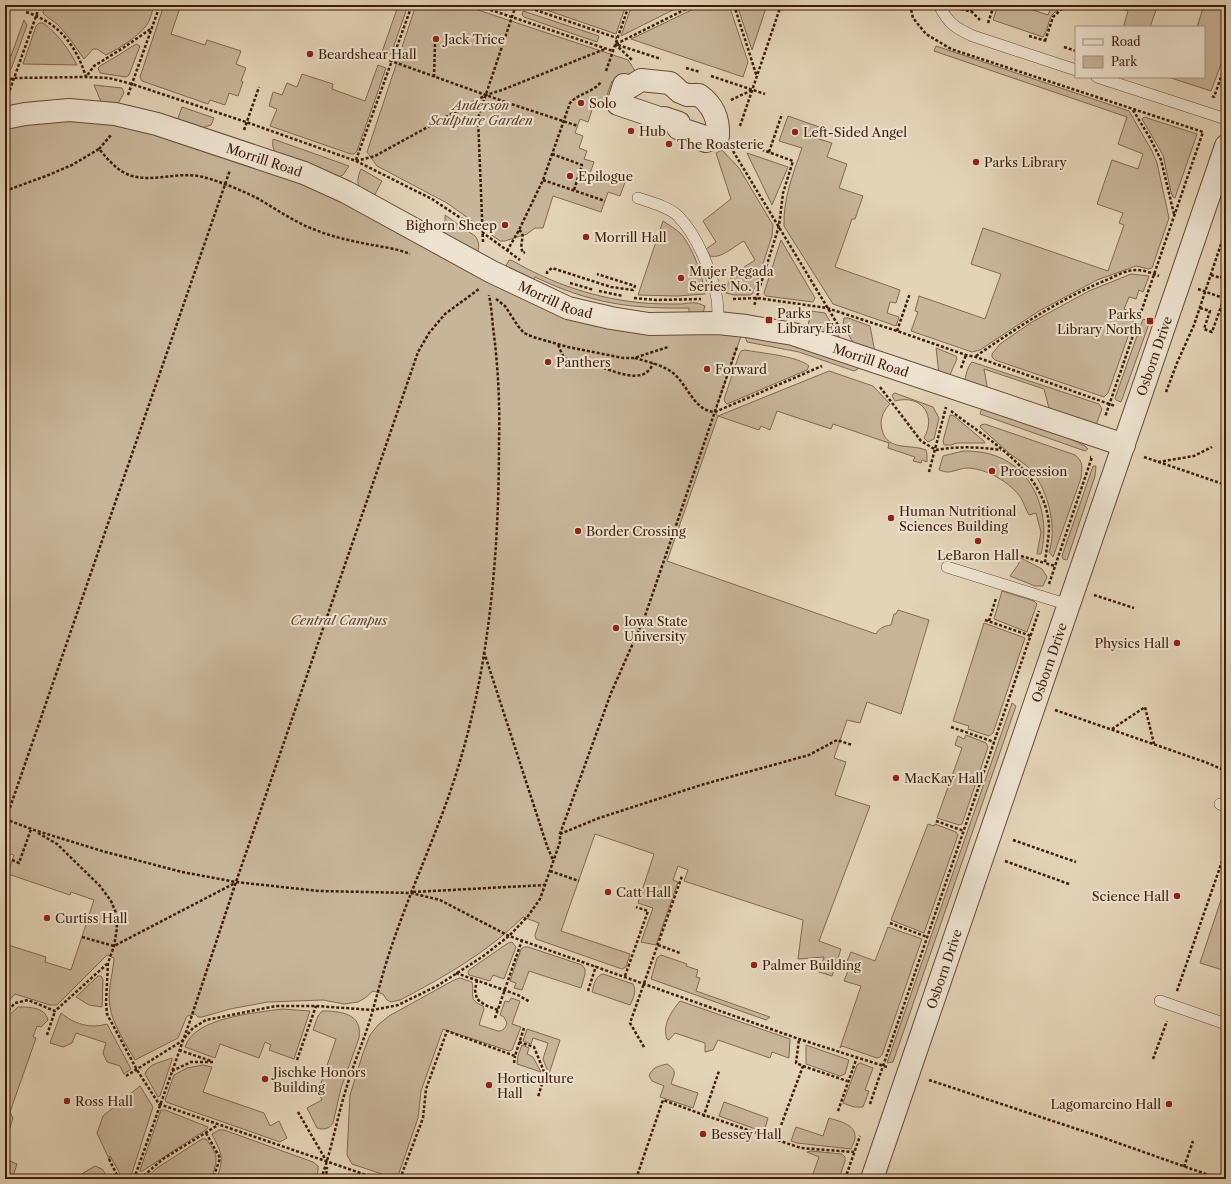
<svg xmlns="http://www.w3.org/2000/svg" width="1231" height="1184" font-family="'Libre Caslon Text',serif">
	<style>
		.green { fill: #c7b599; stroke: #826851 }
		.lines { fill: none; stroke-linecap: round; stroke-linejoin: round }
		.lane-casing { stroke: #664a34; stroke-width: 12 }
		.street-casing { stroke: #664a34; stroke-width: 24 }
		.path { stroke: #3c1c09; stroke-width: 2.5; stroke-dasharray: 3 2; stroke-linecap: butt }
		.lane { stroke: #ede3d0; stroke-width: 11 }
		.street { stroke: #ede3d0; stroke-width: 22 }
		.poi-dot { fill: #8f2418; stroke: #ede3d0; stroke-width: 1.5 }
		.labels { text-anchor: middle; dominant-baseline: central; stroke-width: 4; stroke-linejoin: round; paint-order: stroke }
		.poi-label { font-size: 13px; fill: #3c1c09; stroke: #ede3d0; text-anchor: start }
		.park-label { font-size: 13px; font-style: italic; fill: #5f422d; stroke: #ede3d0 }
		.street-label { font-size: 13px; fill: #3c1c09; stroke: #ede3d0 }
	</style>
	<rect width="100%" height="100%" fill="#e3d4b7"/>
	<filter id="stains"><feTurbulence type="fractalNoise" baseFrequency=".005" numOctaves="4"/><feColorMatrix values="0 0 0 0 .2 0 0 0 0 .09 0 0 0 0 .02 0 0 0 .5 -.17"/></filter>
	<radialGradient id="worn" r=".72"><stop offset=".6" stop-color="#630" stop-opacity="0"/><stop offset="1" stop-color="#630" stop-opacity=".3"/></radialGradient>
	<!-- green -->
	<path class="green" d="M44 5H154C152 12 150 21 146 26 136 38 120 48 106 55L97 49H93L84 59C76 48 68 35 58 25 53 20 47 18 43 13Z
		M164 5H181L171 34 205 45 207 40 241 51 236 64 246 68 241 81 243 82 238 96 229 93 225 105 210 100 208 104 142 81 140 77Z
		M387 5H408L391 54 382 52 397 9Z
		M416 5H463L628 60 641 80 630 87 612 81 603 107 594 104 588 122 580 119 575 133 583 136 579 148 587 151 584 159 594 162 588 179 599 183 602 174 625 182 620 196 608 192 601 212 553 196 543 228H535L527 234 505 241H500L447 203 377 166 367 152Z
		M532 5H626L616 34Z
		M632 5H683L621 36Z
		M702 5H729L748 62 743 77 631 39Z
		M737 5H767L752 50Z
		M998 5H1019L1048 15 1052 5H1062C1060 10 1055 11 1052 15 1048 21 1048 30 1043 37L993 20Z
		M1110 5H1140L1156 10 1150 27H1124V25L1128 11Z
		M1204 5H1214L1226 9V51L1211 91 1168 77H1204V27H1197Z
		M523 11 599 36 597 42 524 17 522 15Z
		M24 20 27 25 12 67 6 75 8 67 5 68V54L11 56Z
		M39 23H43C58 34 68 48 77 65L23 64 36 26Z
		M136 44 140 46 129 75 126 77 100 73 98 68 100 66 117 56Z
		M936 46 1129 111 1152 151 1157 163 1169 218 1152 268 1149 269 1136 266 1097 280 1039 311 980 350 972 352 911 331 918 312 915 311 919 296 985 319 1001 274 971 264 983 228 1108 271 1124 225 1119 223 1123 213 1097 204 1112 160 1138 169 1143 154 1118 144 1127 117 934 51Z
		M378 65 386 68 357 151 354 154H351L270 126 277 109 269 106 273 92 282 95 287 83 297 87 302 74 333 84 332 89 365 101Z
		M94 85 122 88 124 93 116 107 102 104Z
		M182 107 214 118 211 125 199 129 177 121Z
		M69 110 251 154 568 308 741 336 715 412 718 416 829 371 873 386 890 404C884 410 881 417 881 424 884 453 908 443 926 450L927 454V462L922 460 921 463 913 461 915 457 888 448 889 443 833 424 831 429 777 411 770 430 761 426 759 430 718 416 667 561 876 634C879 628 884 626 891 625L894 614H896L898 610 929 620 901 714 867 702 860 723 847 720 834 758 846 762 835 795 870 806 819 941 841 949 832 976 819 972 824 957 798 959 803 920 684 881 688 870 678 866 673 880 678 882 656 945 641 942 653 908 638 903 654 854 595 834 561 931 630 954 626 967 622 969 536 939 535 935 539 923 523 917C488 952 444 977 400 1000L391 1002 387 1000 383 994 373 991 365 998 358 1002 344 1004 323 1000 268 1002 230 1009 202 1017H198L195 1014 187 1016 178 1038 135 1060C127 1046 112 1023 110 1007 107 991 113 974 114 958L107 955 57 1005H50L15 994 5 1005V944L46 957 45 962 71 970 94 900 71 892 70 895 8 874 14 855 5 852V118Z
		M788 116 822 128 819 139 832 143 827 157 847 164 839 188 863 196 855 219H852L835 267 900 290 896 303 890 302 887 313 899 317 896 326 833 304 784 226C783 199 793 174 802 148L779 141Z
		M1144 117 1197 134 1175 198 1173 197 1171 192 1163 155 1142 119Z
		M273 139 349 166 343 175 335 178 278 155C273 150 272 146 273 139Z
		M722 150 739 168 773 225 772 236 754 291 752 294 750 295H734L726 293C727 274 741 270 755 260L744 241C734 246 722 259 710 256L706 249 716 242 703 221 731 199 716 153Z
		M747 153 788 167 772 205Z
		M361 169 382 181 373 198C359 189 354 186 361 169Z
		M445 215 475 236C480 242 479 248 477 255L445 239Z
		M663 221C669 225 676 229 681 234 693 248 703 276 705 294L677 296 638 295Z
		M781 240 815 298 813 302 766 296 764 293Z
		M509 260 513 261C553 284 597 299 644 303 656 304 669 304 681 304 685 304 691 302 696 303 699 303 702 305 705 306L703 313 689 316V308C630 309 589 303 535 277L531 285 504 270Z
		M1131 274 1149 276 1143 292 1139 290 1136 299 1129 297 1124 309 1136 314 1108 393 1104 397 995 360 992 357V354L1000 344 1032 322 1089 291Z
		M811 311 825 313 841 340 805 329 806 326H808Z
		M844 318H848L870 326 875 352 855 346 843 325Z
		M1143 319 1150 321 1121 402 1116 400 1115 398Z
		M745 336 789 343 858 367V369L854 371 799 352 747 342Z
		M936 348 956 356 957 359 949 377 939 374Z
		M745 350C760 353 798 356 809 366L807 370 727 404 725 402 724 399 739 355 741 351Z
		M972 362 1099 404 1102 409 1096 425 1050 412 1044 389 984 369 988 391 964 383C966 376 967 367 972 362Z
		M895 393 933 407 939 418 934 439 928 442 924 438C937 415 921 394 895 401L892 396 893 394Z
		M982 408 1069 438 1085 446 1088 449 1085 451 980 414Z
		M950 415 954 416 984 441 985 443H957L951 445H944L943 441Z
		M985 424 1075 455C1084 462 1082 468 1081 478L1053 557 1049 552C1058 527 1047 485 1028 467 1022 462 1016 458 1010 454 1000 445 990 436 980 427L981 425Z
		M963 451C975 451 985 452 996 456 1035 470 1051 516 1041 554H1037L1041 532 1036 513 1029 515C1026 510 1024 503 1021 498 1010 482 986 468 966 468 959 469 952 472 948 472 945 472 942 471 939 470L943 456Z
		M1093 466H1096L1095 476 1067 560 1063 559 1062 556Z
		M1021 558 1042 569 1047 577 1043 586H1035L1010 576 1018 565Z
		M1002 591 1034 601 1037 604 1027 632 994 619Z
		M984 623 1025 638 993 733 989 736 968 729 969 726 953 721Z
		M1012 703 1016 706 893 1062 887 1063Z
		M966 735 986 743 988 747 962 824 959 825 937 818 962 748 955 745 958 736 964 739Z
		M928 824 934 826 935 824 956 832 958 835 924 933 891 920Z
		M1226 885V971L1200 963Z
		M888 927 922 939 882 1055 880 1057 877 1058 842 1046 840 1048 861 986 844 981 849 968 845 966 851 952 875 961Z
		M512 942 516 947 504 979 493 975 490 981 469 975 468 972 469 970 508 943Z
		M524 947H528L582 965 585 969V974L581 988 529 971 522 990 514 988 516 983 510 981 521 949Z
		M661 955 687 964 686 966 698 970 696 977 700 978 696 991 770 1017 766 1020 651 979 657 958Z
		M603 974 633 984C637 991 633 999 630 1005L592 992C594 985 595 976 603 974Z
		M98 976H101L103 979 102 1007 89 1005 76 997Z
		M460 978 472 982C475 995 467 999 483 1006L484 1009 479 1025 498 1031C504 1031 505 1028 507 1023L504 1017 500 1015 505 1001 509 1002 511 998 520 1001 512 1024 521 1027 512 1050 509 1051 443 1029 421 1091 418 1118 397 1179 352 1164 347 1155 350 1095 363 1053 370 1035 378 1025 389 1016 454 980Z
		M680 1001 790 1039 789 1058 772 1052 770 1058 718 1040 713 1050 705 1052V1043L675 1033 669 1040 667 1039C662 1025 671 1012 680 1001Z
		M18 1007C29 1007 45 1007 48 1020L41 1027 37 1026 33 1037 36 1038 10 1112 13 1118 5 1143V1019Z
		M282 1009 310 1011 294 1059 269 1050 271 1045 265 1042 259 1058 220 1044 215 1058 185 1047C194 1017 256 1013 282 1009Z
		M322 1011C340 1011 363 1013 359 1038L341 1088 333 1123C329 1129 324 1130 317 1128L307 1108 322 1100 318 1092 336 1039 313 1030 318 1016Z
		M61 1013C74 1024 90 1029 107 1024L131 1069 124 1074 120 1066 107 1062 103 1053 106 1043 76 1033 72 1043 63 1047 50 1043Z
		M527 1029 560 1040 549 1074 543 1059 548 1043 533 1038 531 1044 523 1041Z
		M522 1045 529 1048 527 1054 533 1057 541 1072 517 1064 518 1056Z
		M806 1045 849 1060 845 1074 840 1076 806 1064Z
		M172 1058V1060L160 1096 158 1097 145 1074C148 1063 163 1062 172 1058Z
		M860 1063 873 1068 865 1090 869 1091 863 1107H854L843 1103 857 1065Z
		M667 1064C678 1071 674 1074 671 1084L698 1093 693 1108 660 1097 664 1086 652 1081 649 1076C652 1067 659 1066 667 1064Z
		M203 1065 212 1067 203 1092 264 1113 270 1126 279 1121 287 1138 280 1142 166 1102 165 1100 174 1075 187 1068Z
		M140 1086 153 1107 132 1173 125 1179 122 1177 110 1156 109 1159 97 1133 103 1116Z
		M724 1102 768 1118 764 1132 719 1116Z
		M161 1110H165L208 1127 207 1129 141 1172 140 1170Z
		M829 1118C838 1121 855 1124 855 1136 856 1140 852 1145 851 1149L797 1143 791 1141 796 1127 823 1136Z
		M219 1130H224L313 1162 318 1166V1171L316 1179H217C224 1156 222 1155 212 1134Z
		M202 1139H206C219 1155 218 1160 211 1179H145L157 1168Z
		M811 1151 842 1154 845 1157V1161L839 1179H811L819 1157 807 1152Z
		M5 1159 17 1164 12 1179 5 1177Z
		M95 1166 102 1169 109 1179H81L83 1173Z"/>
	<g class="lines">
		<defs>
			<path id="lane" d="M939 5C948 23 955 28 973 36L1076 70
				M1097 77 1226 119
				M638 198C650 202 669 207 678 216 697 235 712 272 717 299 718 306 718 315 718 323
				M947 567 1069 605
				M1220 804 1226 806
				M1160 1001 1226 1024"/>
			<g id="street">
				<path d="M641 80 670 83 680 92 687 95H699C713 105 719 119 718 136L706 141 701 139 702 136 678 128 679 123 664 118 662 119 618 104 624 85 630 87Z"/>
				<path id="s1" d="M5 118 25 114 69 110 115 114 157 124 304 173 346 192 492 272 568 308 611 318 649 324 718 323 746 326 793 334 1124 445"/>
				<path id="s2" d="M872 1179 1226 146"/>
			</g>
		</defs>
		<!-- lane casing -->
		<use href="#lane" class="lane-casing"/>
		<!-- street casing -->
		<use href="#street" class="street-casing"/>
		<!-- path -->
		<path class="path" d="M476 5 613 51
			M521 5 617 38
			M734 5 757 77
			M910 5 913 18 926 34 951 49 1203 132 1105 417
			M970 5 972 12
			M961 9 972 12 980 20
			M26 12C59 23 76 45 86 77L94 66 123 48 152 28
			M988 23 994 5
			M1029 36 1047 41
			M1045 41 1053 17 1066 5
			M615 44 632 60
			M616 44 694 5
			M618 45 661 59
			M1064 47 1076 51
			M380 57 508 103 578 126
			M686 68 700 72
			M606 71 629 5
			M711 76 765 94
			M434 77 435 42
			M5 81 14 78 86 77 109 78 132 84 246 122 356 161 432 199 482 232 520 260
			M8 95 40 5
			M128 95 160 5
			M1212 96 1214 97 1226 63
			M731 100 752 90
			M1133 110 1150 138 1161 160 1174 214
			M740 126 781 5
			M244 130 259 87
			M738 141 793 161 783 193 779 226 754 306
			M99 149 111 135
			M733 151 838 325
			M769 152 782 114
			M552 154 582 165 574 190
			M356 160 412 5
			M356 161 375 156 486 95 502 90 605 49
			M543 180 605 201
			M5 191 46 176 72 165 99 149C106 157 113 166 123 172 147 186 176 170 203 177 219 181 249 193 262 201 279 211 295 222 313 229 332 237 352 241 372 245 384 247 398 249 410 254
			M519 230C527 235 518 243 523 253L525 252
			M483 242 478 118 516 5
			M507 251 519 230 543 180 570 103C579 93 592 93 601 82
			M547 274V272L552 268 611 287 633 290 635 286 597 274
			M1211 275 1221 278 1226 262
			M570 283 594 290
			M1198 289 1226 299
			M599 291 623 296
			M634 298 656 300 701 299
			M496 299 505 306 518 326 524 333 533 337 568 347 623 358H634L668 347
			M733 299 757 298 827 308 897 331 966 355 976 357 1115 406
			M1200 308 1210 311 1204 329 1212 332 1226 293
			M897 331 910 293
			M558 345C561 350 562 358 568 360 576 364 586 363 595 365 609 369 636 383 648 371 650 370 652 366 653 363
			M976 356C1017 328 1058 300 1104 281 1114 277 1125 270 1136 270 1144 270 1152 273 1159 276
			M635 358C648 362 663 365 673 373 688 385 694 411 715 412L822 366
			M961 368 966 355
			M880 387 921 441 936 450C959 446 978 447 1001 450
			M1166 392 1177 363 1194 325 1226 229
			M951 411C990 441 1046 472 1049 526 1049 538 1046 551 1045 563L1055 566
			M1144 457 1226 485
			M1158 462 1194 456 1212 447
			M929 472 946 407
			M1021 556 1045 563
			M1049 584 1092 457H1090
			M1094 595 1134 608
			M985 620 1031 636
			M989 621 996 598
			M484 652 547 846 553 860
			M1055 710 1205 762 1226 771
			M951 727 994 742
			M1112 729 1145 707 1154 744
			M5 819 34 830 102 851 182 872 236 882 319 891 411 893 440 900 509 936 799 1039 887 1067
			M936 821 964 831
			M5 822 230 170
			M38 833 57 844 100 886 111 901 116 913 117 928 114 946 108 963 106 1003 107 1014 137 1070 159 1104 378 1179
			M560 834 599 818 701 785 809 755 837 740 852 745
			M1013 840 1076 862
			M12 860 19 863 31 829
			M1005 861 1069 884
			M550 871 579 881
			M413 892 545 885
			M890 923 927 937
			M82 937 114 946 235 883
			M658 945 680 953
			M456 973 518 995 530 1002
			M625 976 648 911 636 907
			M477 980 475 990 477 999 485 1005 498 1010
			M588 991 596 966
			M1177 991 1226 850
			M5 1014 15 1003 28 1000 55 1011 107 964
			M495 1018 522 940
			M47 1035 55 1011
			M519 1042 534 1047 545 1074 538 1097
			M644 1047 630 1023 682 876
			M179 1050 211 1061
			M1153 1059 1167 1021
			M297 1060 316 1006
			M514 1063 515 1056
			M803 1066 847 1081
			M172 1071 191 1062H213
			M126 1076 182 1041 193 1028 206 1020 276 1006H316L373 1010 398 1005 437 986 482 957 509 936 528 916 540 899 560 842V834L611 693 645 616 737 347
			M929 1080 1101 1137 1220 1179
			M870 1104 1039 611
			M838 1111 857 1057
			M298 1112 327 1162
			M704 1117V1115L801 1148 854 1152
			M206 1133 220 1158 213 1179
			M776 1139 803 1066 796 1063 799 1039
			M109 1159 119 1179
			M1184 1167 1193 1141
			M134 1179 191 1018 236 882 418 352 429 333 445 314 479 289
			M140 1179 163 1159 218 1125
			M321 1179C332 1149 337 1117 347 1086 354 1062 365 1038 372 1013 378 992 383 972 390 951 410 890 438 832 457 771 490 665 499 551 499 441 500 403 498 365 493 327 492 316 491 305 489 295
			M326 1179 327 1167
			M400 1179 423 1118 426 1089 447 1031 515 1056 524 1028
			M636 1179 663 1100 704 1115 719 1071
			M845 1179 860 1136"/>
		<!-- lane -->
		<use href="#lane" class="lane"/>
		<!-- street -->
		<use href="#street" class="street"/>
	</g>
	<!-- markers -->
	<g class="poi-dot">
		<circle cx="436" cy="39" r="4"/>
		<circle cx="310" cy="54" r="4"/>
		<circle cx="581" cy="103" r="4"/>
		<circle cx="631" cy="131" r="4"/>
		<circle cx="795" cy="132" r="4"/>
		<circle cx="669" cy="144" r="4"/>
		<circle cx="976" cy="162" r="4"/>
		<circle cx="570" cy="176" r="4"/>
		<circle cx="505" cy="225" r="4"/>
		<circle cx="586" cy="237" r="4"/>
		<circle cx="681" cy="278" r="4"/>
		<rect x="765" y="316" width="8" height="8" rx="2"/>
		<rect x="1146" y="317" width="8" height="8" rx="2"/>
		<circle cx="548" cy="362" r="4"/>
		<circle cx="707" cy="369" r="4"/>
		<circle cx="992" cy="471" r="4"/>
		<circle cx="891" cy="518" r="4"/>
		<circle cx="578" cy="531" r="4"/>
		<circle cx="978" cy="541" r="4"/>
		<circle cx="616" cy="628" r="4"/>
		<circle cx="1177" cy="643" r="4"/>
		<circle cx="896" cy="778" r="4"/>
		<circle cx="608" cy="892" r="4"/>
		<circle cx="1177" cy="896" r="4"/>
		<circle cx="47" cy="918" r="4"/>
		<circle cx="754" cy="965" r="4"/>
		<circle cx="265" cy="1079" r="4"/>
		<circle cx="489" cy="1085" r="4"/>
		<circle cx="67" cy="1101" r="4"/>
		<circle cx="1169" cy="1104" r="4"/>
		<circle cx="703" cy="1134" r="4"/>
	</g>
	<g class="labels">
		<!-- poi labels -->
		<g class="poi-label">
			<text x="444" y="39">Jack Trice</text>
			<text x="318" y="54">Beardshear Hall</text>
			<text x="589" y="103">Solo</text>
			<text x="639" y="131">Hub</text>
			<text x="803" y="132">Left-Sided Angel</text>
			<text x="677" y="144">The Roasterie</text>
			<text x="984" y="162">Parks Library</text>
			<text x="578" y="176">Epilogue</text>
			<text x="497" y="225" text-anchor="end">Bighorn Sheep</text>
			<text x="594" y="237">Morrill Hall</text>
			<text x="689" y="271">Mujer Pegada<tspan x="689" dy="15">Series No. 1</tspan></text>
			<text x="777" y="313">Parks<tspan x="777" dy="15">Library East</tspan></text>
			<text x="1142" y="314" text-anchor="end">Parks<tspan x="1142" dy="15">Library North</tspan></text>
			<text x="556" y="362">Panthers</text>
			<text x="715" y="369">Forward</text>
			<text x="1000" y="471">Procession</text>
			<text x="899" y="511">Human Nutritional<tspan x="899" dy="15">Sciences Building</tspan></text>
			<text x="586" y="531">Border Crossing</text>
			<text x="978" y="555" text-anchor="middle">LeBaron Hall</text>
			<text x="624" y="621">Iowa State<tspan x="624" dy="15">University</tspan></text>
			<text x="1169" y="643" text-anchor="end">Physics Hall</text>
			<text x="904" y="778">MacKay Hall</text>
			<text x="616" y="892">Catt Hall</text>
			<text x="1169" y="896" text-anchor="end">Science Hall</text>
			<text x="55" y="918">Curtiss Hall</text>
			<text x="762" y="965">Palmer Building</text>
			<text x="273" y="1072">Jischke Honors<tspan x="273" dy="15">Building</tspan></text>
			<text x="497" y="1078">Horticulture<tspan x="497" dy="15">Hall</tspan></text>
			<text x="75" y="1101">Ross Hall</text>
			<text x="1161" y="1104" text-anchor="end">Lagomarcino Hall</text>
			<text x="711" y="1134">Bessey Hall</text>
		</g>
		<!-- park labels -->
		<g class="park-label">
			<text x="481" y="105">Anderson<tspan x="481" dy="15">Sculpture Garden</tspan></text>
			<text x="339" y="620">Central Campus</text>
		</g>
		<!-- street labels -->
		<g class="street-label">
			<text stroke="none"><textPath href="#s1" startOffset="267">Morrill Road</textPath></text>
			<text stroke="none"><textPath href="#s1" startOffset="591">Morrill Road</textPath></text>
			<text stroke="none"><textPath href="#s2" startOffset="870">Osborn Drive</textPath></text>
			<text stroke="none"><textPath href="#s1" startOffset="915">Morrill Road</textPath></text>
			<text stroke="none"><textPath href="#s2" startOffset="546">Osborn Drive</textPath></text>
			<text stroke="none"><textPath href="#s2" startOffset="222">Osborn Drive</textPath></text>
		</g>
	</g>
	<!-- margin -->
	<rect width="1231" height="1184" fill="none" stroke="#e3d4b7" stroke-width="20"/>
	<rect x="6" y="6" width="1219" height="1172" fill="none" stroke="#3c1c09" stroke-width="2"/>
	<rect x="10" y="10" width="1211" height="1164" fill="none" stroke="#3c1c09"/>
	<!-- legend -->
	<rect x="1075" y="26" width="130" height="52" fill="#ede3d0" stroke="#a69380"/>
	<rect x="1083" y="39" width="20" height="6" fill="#ede3d0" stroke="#a69380"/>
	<text x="1111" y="46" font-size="12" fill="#3c1c09">Road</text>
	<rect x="1083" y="56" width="20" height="12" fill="#c7b599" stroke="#a69380"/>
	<text x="1111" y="66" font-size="12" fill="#3c1c09">Park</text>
	<rect width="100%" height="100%" filter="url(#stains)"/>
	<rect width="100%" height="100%" fill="url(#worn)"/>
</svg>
